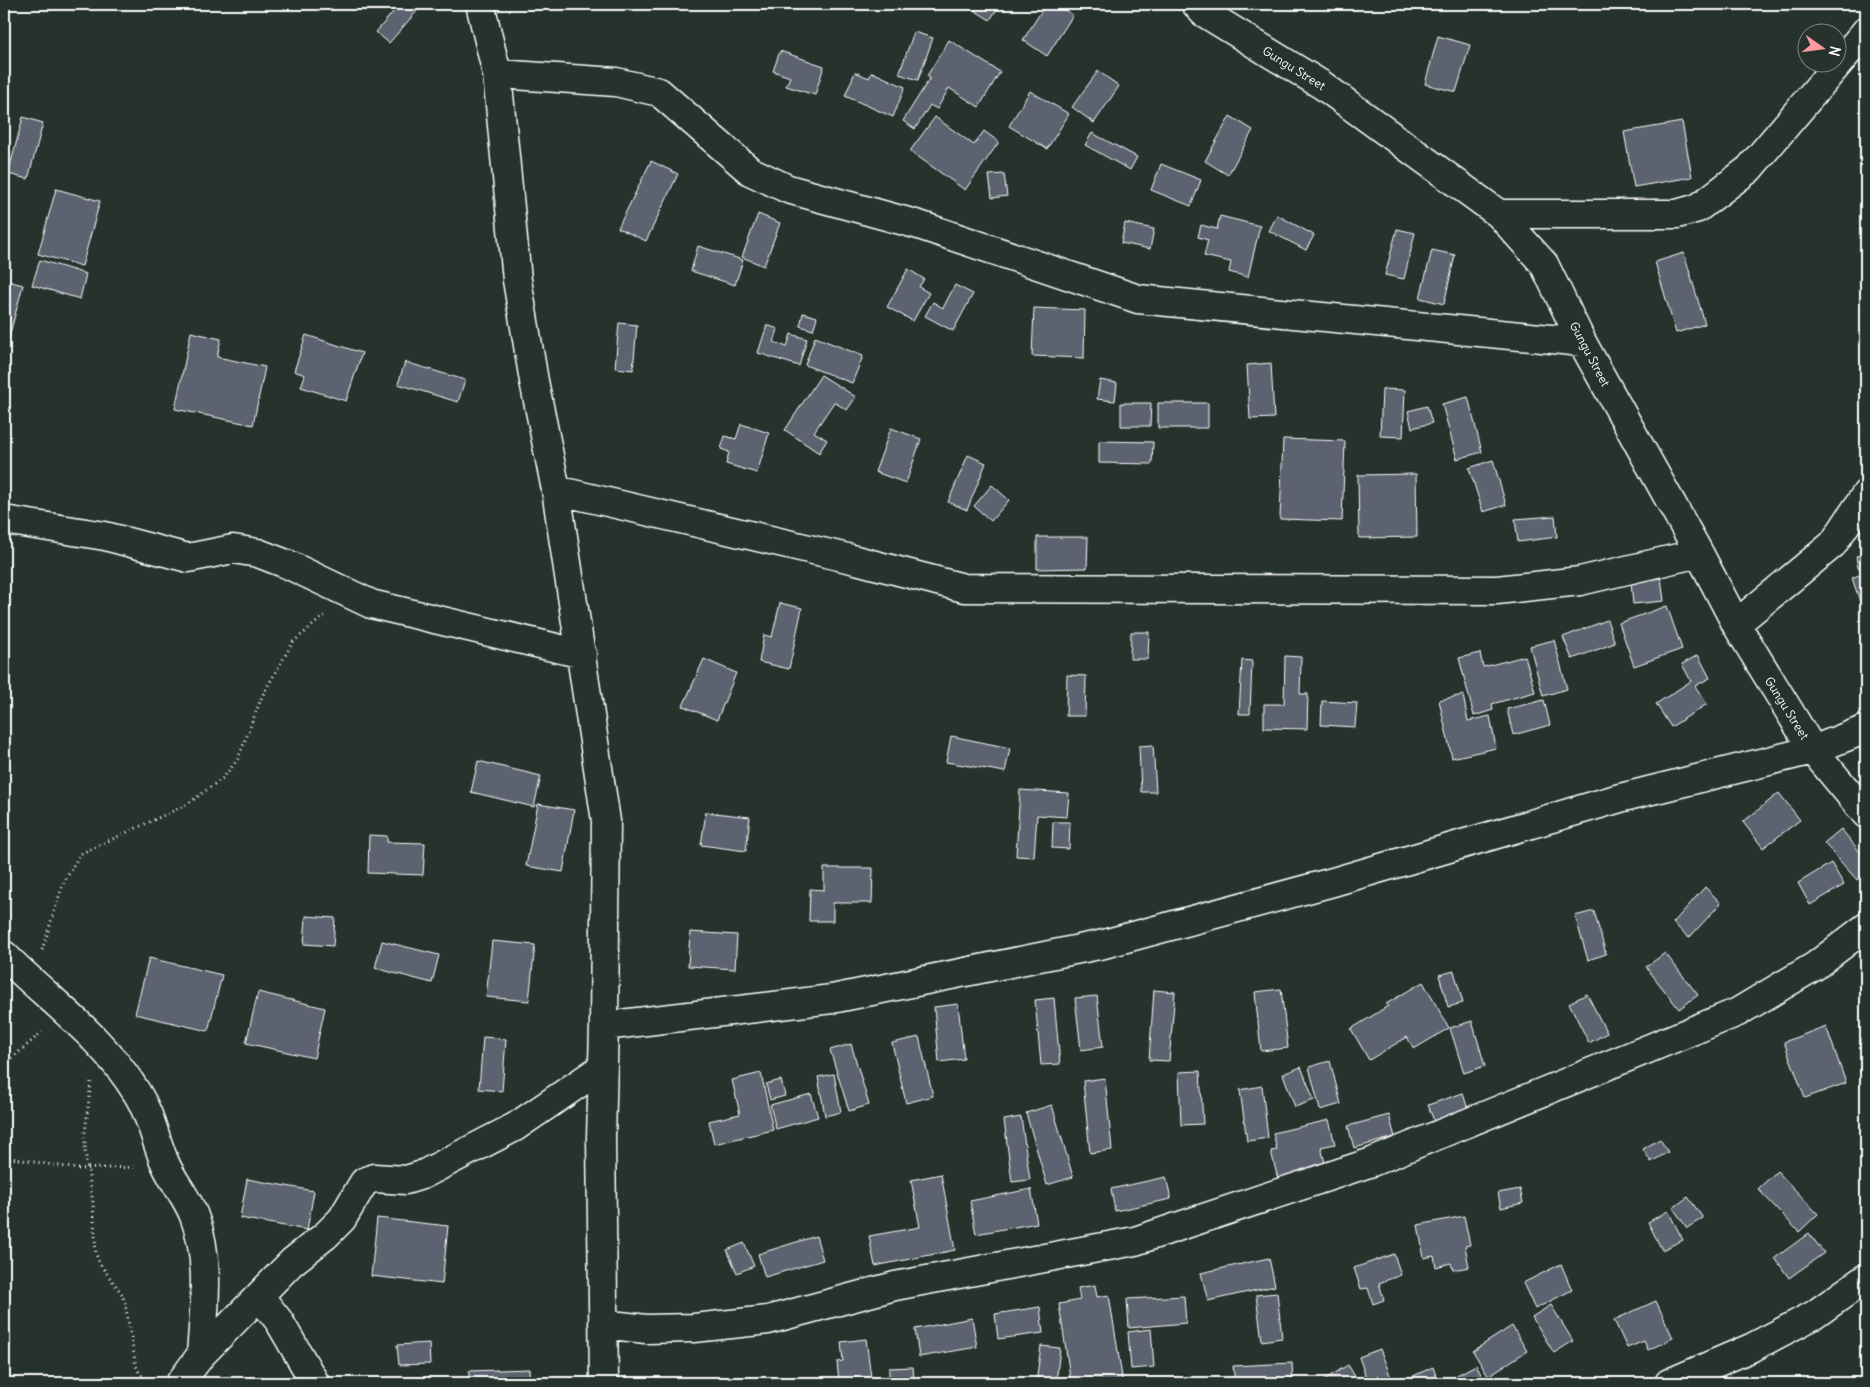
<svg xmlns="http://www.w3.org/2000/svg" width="1870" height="1387" font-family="Delius,sans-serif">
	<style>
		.building { fill: #5b626f; stroke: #fff }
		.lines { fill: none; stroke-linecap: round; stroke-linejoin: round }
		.minor-casing { stroke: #fff; stroke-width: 31 }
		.path { stroke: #fff; stroke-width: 3; stroke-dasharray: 1 4; stroke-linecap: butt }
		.minor { stroke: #26332d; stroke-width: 28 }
		.labels { text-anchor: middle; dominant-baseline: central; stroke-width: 4; stroke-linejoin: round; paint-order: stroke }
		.street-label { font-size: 12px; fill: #fff; stroke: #26332d }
	</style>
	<rect width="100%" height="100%" fill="#26332d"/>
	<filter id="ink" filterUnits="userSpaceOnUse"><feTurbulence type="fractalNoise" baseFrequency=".02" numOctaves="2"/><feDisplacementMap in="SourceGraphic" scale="10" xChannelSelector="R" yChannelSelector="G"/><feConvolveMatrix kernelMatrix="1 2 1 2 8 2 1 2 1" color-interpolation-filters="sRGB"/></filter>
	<g filter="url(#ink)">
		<!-- building -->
		<path class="building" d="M400 4H423L389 43 376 32Z
			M978 4H1000L990 20 974 10Z
			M1046 4H1056L1073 15 1047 56 1023 40Z
			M914 32 933 38 918 80 899 74Z
			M1438 36 1470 45 1456 92 1425 84Z
			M949 40 1000 72 979 107 949 88 937 109 930 105 915 129 903 121 930 78 927 76Z
			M780 51 824 66 815 95 786 86 790 77 773 71Z
			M1098 71 1119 86 1094 123 1072 107Z
			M855 72 869 78 872 72 905 87 893 117 845 96Z
			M1030 91 1069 114 1047 149 1009 126Z
			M1230 116 1253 130 1228 175 1205 161Z
			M23 117 43 123 28 179 8 174Z
			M935 117 974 145 984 131 999 142 965 190 910 151Z
			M1682 122 1692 177 1634 187 1624 132Z
			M1092 133 1137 157 1130 170 1085 145Z
			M651 161 678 174 646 241 618 228Z
			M1161 164 1201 180 1191 206 1151 190Z
			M1004 174 1007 196 992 198 989 175Z
			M56 189 100 201 82 266 38 254Z
			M758 214 780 223 764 266 742 257Z
			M1277 215 1314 235 1306 250 1269 231Z
			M1220 216 1260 226 1248 277 1229 272 1231 262 1204 256 1208 240 1198 237 1201 225 1217 229Z
			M1125 223 1154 229 1150 249 1121 243Z
			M1397 229 1415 233 1404 279 1385 275Z
			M698 246 743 260 735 285 691 271Z
			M1432 250 1455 255 1444 304 1420 298Z
			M1684 253 1705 324 1676 333 1655 262Z
			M40 260 86 274 80 299 32 285Z
			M908 269 924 279 919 287 929 293 913 321 887 307Z
			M4 280 23 285 4 356Z
			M955 285 973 294 953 331 925 316 933 302 943 308Z
			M1034 308 1085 310 1084 358 1032 356Z
			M803 313 817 317 813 330 800 326Z
			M619 323 637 325 633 370 615 368Z
			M767 325 778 329 774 342 787 347 791 334 807 339 799 366 758 353Z
			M191 332 221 339 217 357 265 367 253 425 175 409Z
			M306 335 362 353 346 401 301 387 305 375 294 371Z
			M815 337 863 356 852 383 805 365Z
			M405 362 465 380 458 402 398 384Z
			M1271 363 1274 418 1250 419 1247 365Z
			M821 375 856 397 847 410 834 402 814 432 827 440 819 453 785 430Z
			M1100 380 1117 383 1115 401 1097 399Z
			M1382 389 1405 390 1403 437 1380 436Z
			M1468 397 1482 452 1457 459 1442 404Z
			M1121 403H1151L1150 426H1121Z
			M1158 403H1208V428H1158Z
			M1427 406 1432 423 1412 428 1408 411Z
			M741 424 769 433 757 473 726 464 729 452 721 449 725 436 736 439Z
			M891 428 921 439 906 483 875 472Z
			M1283 439 1345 441 1342 521 1280 519Z
			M1099 441 1153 442 1152 464 1099 463Z
			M968 455 986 463 967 510 948 502Z
			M1493 460 1506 505 1483 512 1469 468Z
			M1416 474 1417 537 1359 538 1358 475Z
			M992 485 1009 500 991 521 974 506Z
			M1555 516 1557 537 1518 542 1515 519Z
			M1037 537H1088L1087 568 1037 569Z
			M1866 554V566L1858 568 1856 556Z
			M1866 572V619L1852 578Z
			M1661 578 1664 601 1633 604 1631 582Z
			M780 603 802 608 789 669 759 662 764 635 772 637Z
			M1667 606 1682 649 1634 666 1619 623Z
			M1607 620 1615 643 1572 659 1563 637Z
			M1131 632H1149L1148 659H1130Z
			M1554 640 1567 689 1543 696 1530 646Z
			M1480 653 1483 667 1525 656 1535 692 1492 704 1493 710 1474 716 1459 658Z
			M1698 655 1710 678 1695 686 1707 704 1671 727 1656 704 1691 681 1682 664Z
			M1285 656 1301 657 1300 694H1308L1307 729 1264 728V704H1284Z
			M704 659 736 673 717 720 683 706Z
			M1242 660 1252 661 1250 714H1239Z
			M1067 675 1086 676 1085 716H1066Z
			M1463 695 1468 721 1490 716 1496 748 1452 758 1439 700Z
			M1544 700 1550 725 1513 735 1507 709Z
			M1322 701 1357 703 1355 727 1321 725Z
			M951 736 1010 748 1005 772 946 762Z
			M1153 745 1156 792H1141L1139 746Z
			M478 761 541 776 534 807 471 792Z
			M1020 790 1069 793 1067 817 1037 815 1034 857 1016 856Z
			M1779 793 1800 820 1763 848 1743 822Z
			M538 804 574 810 563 872 526 866Z
			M706 812 750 817 746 851 701 845Z
			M1053 822H1070L1069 849 1052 848Z
			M1841 829 1866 859V872L1857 880 1824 843Z
			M369 835 387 836V842L425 843 423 875 368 873Z
			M1831 863 1844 885 1810 905 1798 883Z
			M824 868H873L872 903H833V921H809L810 889 824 890Z
			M1705 887 1721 903 1689 938 1673 923Z
			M1594 911 1606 954 1588 960 1575 916Z
			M306 916 335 918 333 946 304 944Z
			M690 932 737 935 735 969 688 966Z
			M382 941 439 955 432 983 375 968Z
			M492 941 535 945 529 1001 486 997Z
			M1665 953 1698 995 1679 1009 1646 967Z
			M149 958 222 975 208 1031 135 1014Z
			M1454 971 1463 1003 1448 1007 1439 975Z
			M1423 982 1449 1028 1414 1049 1407 1037 1369 1060 1351 1029 1388 1006 1386 1004Z
			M1281 989 1288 1048 1261 1051 1255 992Z
			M1154 990 1175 992 1169 1061 1149 1060Z
			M258 992 325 1008 314 1058 246 1043Z
			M1587 994 1607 1033 1589 1043 1569 1003Z
			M1097 996 1103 1047 1081 1050 1075 998Z
			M1054 998 1060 1064 1041 1065 1035 1000Z
			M958 1004 964 1059 939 1062 934 1007Z
			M1472 1021 1485 1066 1464 1073 1450 1028Z
			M1826 1026 1846 1083 1805 1098 1784 1042Z
			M483 1037 506 1039 502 1091 479 1089Z
			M919 1037 933 1096 906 1103 892 1043Z
			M851 1044 869 1105 849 1111 830 1050Z
			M1330 1061 1341 1104 1320 1110 1309 1067Z
			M1301 1067 1314 1100 1295 1107 1283 1074Z
			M1200 1071 1203 1124 1181 1125 1179 1072Z
			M761 1073 773 1130 714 1144 709 1121 740 1114 732 1080Z
			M834 1074 841 1112 825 1116 818 1077Z
			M1105 1078 1112 1150 1090 1153 1083 1081Z
			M781 1080 785 1096 770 1100 766 1084Z
			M1262 1086 1268 1138 1247 1141 1240 1090Z
			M1463 1093 1470 1117 1437 1129 1428 1105Z
			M811 1094 818 1117 776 1129 770 1105Z
			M1052 1105 1073 1177 1047 1185 1026 1113Z
			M1389 1115 1395 1137 1354 1148 1348 1126Z
			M1021 1117 1030 1180 1012 1182 1004 1120Z
			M1329 1120 1335 1144 1321 1147 1328 1175 1280 1187 1271 1151 1277 1150 1273 1133Z
			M1660 1139 1668 1152 1651 1162 1643 1149Z
			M1777 1171 1818 1214 1799 1232 1758 1189Z
			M941 1174 955 1250 875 1266 869 1236 920 1227 911 1180Z
			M1166 1177 1171 1199 1115 1211 1111 1189Z
			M247 1179 314 1191 307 1230 240 1218Z
			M1031 1189 1037 1223 976 1234 970 1201Z
			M1520 1189 1523 1203 1501 1208 1498 1193Z
			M1688 1197 1703 1218 1687 1228 1673 1208Z
			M1668 1211 1683 1240 1662 1250 1648 1222Z
			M1464 1216 1470 1245 1465 1246 1469 1267 1453 1270 1451 1263 1436 1267 1434 1256 1424 1258 1418 1225Z
			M377 1218 448 1226 442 1284 371 1276Z
			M1809 1233 1824 1253 1789 1278 1775 1258Z
			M816 1236 823 1260 765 1277 758 1254Z
			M744 1243 754 1266 737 1273 727 1250Z
			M1394 1254 1401 1275 1379 1283 1384 1300 1373 1304 1368 1288 1361 1289 1354 1268Z
			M1269 1258 1275 1286 1208 1301 1201 1273Z
			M1561 1264 1572 1290 1535 1309 1523 1283Z
			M1095 1285 1097 1297 1109 1295 1123 1383H1071L1059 1304 1080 1300 1078 1288Z
			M1277 1293 1282 1338 1262 1341 1256 1295Z
			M1184 1296 1186 1323 1129 1328 1127 1299Z
			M1656 1301 1673 1338 1648 1350 1644 1341 1627 1348 1614 1320Z
			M1551 1305 1573 1341 1554 1353 1532 1317Z
			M1040 1307 1043 1333 998 1339 995 1314Z
			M972 1318 977 1347 919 1357 915 1329Z
			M1512 1326 1527 1351 1488 1376 1473 1351Z
			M1151 1329 1154 1367 1131 1369 1128 1332Z
			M866 1339 871 1377 839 1381 837 1362 843 1361 841 1342Z
			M429 1343 430 1364 399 1365 397 1345Z
			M1041 1346 1060 1348 1056 1383H1036Z
			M1380 1349 1393 1383H1368L1359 1357Z
			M1292 1363 1293 1383H1235L1233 1366Z
			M1348 1365 1359 1383H1319Z
			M1476 1365 1485 1382 1493 1377 1496 1383H1456L1453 1377Z
			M913 1367 914 1383H889V1368Z
			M1433 1367 1438 1381 1432 1383H1411L1409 1378Z
			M529 1369 530 1383H469V1371Z"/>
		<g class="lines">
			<defs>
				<path id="minor" d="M480 4 497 74 517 280 534 381 556 490 606 821 604 1026 601 1138 604 1383
					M1196 4 1203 12 1322 85 1499 214 1544 264 1582 342 1699 553 1736 624 1813 750 1866 814
					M497 74 616 82 659 92 750 171 788 189 919 225 1138 299 1582 342
					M1499 214H1677L1698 208 1749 169 1866 31
					M556 490 856 560 964 588 1497 590 1580 581 1699 553
					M4 520 105 536 188 558 233 549 258 553 289 565 371 604 582 654
					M1736 624 1833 544 1866 494
					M4 955C49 1000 104 1038 137 1093 151 1115 155 1140 165 1163 173 1182 187 1197 194 1216 211 1258 204 1310 201 1355
					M604 1026 832 999 1104 944 1333 882 1620 798 1813 750 1866 729
					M260 1297 279 1321 315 1383
					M603 1324 646 1329 694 1328 768 1320 895 1286 1135 1241 1372 1162 1738 1012 1815 966 1866 927
					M180 1383 201 1355 292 1262 326 1235 342 1219 364 1182 374 1178 406 1180 422 1175 515 1127 603 1067
					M1669 1383 1753 1347 1814 1315 1866 1278"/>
			</defs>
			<!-- minor casing -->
			<use href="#minor" class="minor-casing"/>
			<!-- path -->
			<path class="path" d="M42 950 63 884 80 854 186 805 223 778 238 759 262 696 293 642 324 616
				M4 1065 42 1032
				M91 1082 85 1133V1151L93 1203 96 1254 100 1264 122 1294 125 1303 136 1366 140 1374 150 1382
				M4 1157 78 1169 136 1167"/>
			<!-- minor -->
			<use href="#minor" class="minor"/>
		</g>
	</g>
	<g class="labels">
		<!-- street labels -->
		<g class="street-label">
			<text transform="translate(1294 68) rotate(32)">Gungu Street</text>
			<text transform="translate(1590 354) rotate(62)">Gungu Street</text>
			<text transform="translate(1787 708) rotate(58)">Gungu Street</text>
		</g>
	</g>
	<!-- margin -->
	<rect width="1870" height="1387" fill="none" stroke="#26332d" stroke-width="20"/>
	<rect x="10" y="10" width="1850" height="1367" fill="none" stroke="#fff" stroke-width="2" filter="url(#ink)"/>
	<!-- north arrow -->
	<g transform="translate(1822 48) rotate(104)"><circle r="24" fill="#26332d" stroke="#7d8581"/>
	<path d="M0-4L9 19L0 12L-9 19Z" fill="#ff9aa2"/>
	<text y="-8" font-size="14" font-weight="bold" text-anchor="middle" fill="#ffffff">N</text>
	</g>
</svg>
